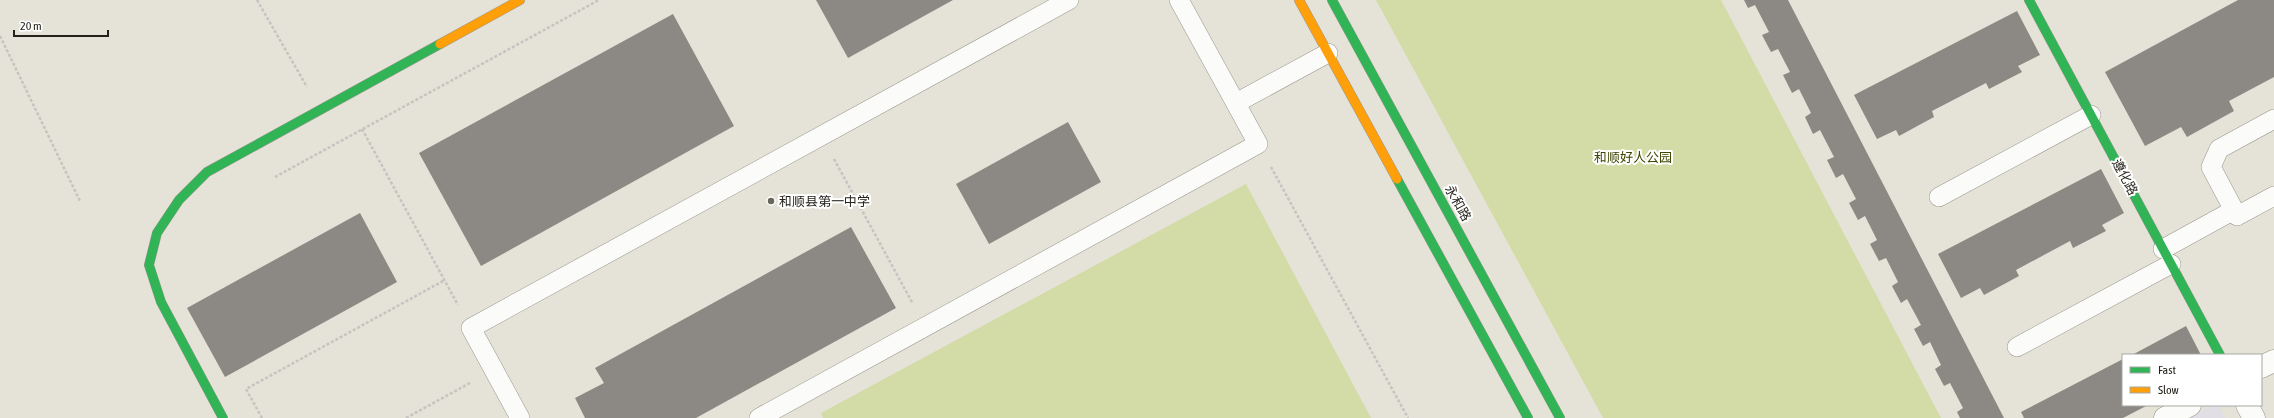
<svg xmlns="http://www.w3.org/2000/svg" width="2274" height="418" font-family="'Asap Condensed','Noto Sans SC',sans-serif">
	<style>
		.commercial { fill: #e1dee5 }
		.green { fill: #d3dba6 }
		.building { fill: #8c8884 }
		.lines { fill: none; stroke-linecap: round; stroke-linejoin: round }
		.lane-casing { stroke: #99978e; stroke-width: 20 }
		.street-casing { stroke: #99978e; stroke-width: 23 }
		.fast-casing { stroke: #99978e; stroke-width: 10 }
		.slow-casing { stroke: #99978e; stroke-width: 10 }
		.path { stroke: #c4c4c0; stroke-width: 2.5; stroke-dasharray: 3 2; stroke-linecap: butt }
		.lane { stroke: #fbfbf9; stroke-width: 19 }
		.street { stroke: #fbfbf9; stroke-width: 22 }
		.fast { stroke: #30b455; stroke-width: 9 }
		.slow { stroke: #ff9f0a; stroke-width: 9 }
		.poi-dot { fill: #68665d; stroke: #fff; stroke-width: 1.5 }
		.labels { text-anchor: middle; dominant-baseline: central; stroke-width: 4; stroke-linejoin: round; paint-order: stroke }
		.park-label { font-size: 13px; fill: #3d4500; stroke: #fff }
		.street-label { font-size: 13px; fill: #24221b; stroke: #fff }
		.poi-label { font-size: 13px; fill: #24221b; stroke: #fff; text-anchor: start }
	</style>
	<rect width="100%" height="100%" fill="#e5e3d8"/>
	<!-- commercial -->
	<path class="commercial" d="M2213 405H2218L2225 418H2189Z"/>
	<!-- green -->
	<path class="green" d="M1376 0H1721L1941 418H1603Z
		M1246 184 1371 418H823L821 413Z"/>
	<!-- building -->
	<path class="building" d="M816 0H953L848 58Z
		M1744 0H1788L2004 418H1960L1957 412 1963 408 1950 383 1944 386 1935 369 1941 365 1930 342 1923 346 1914 329 1921 325 1907 299 1901 303 1892 286 1898 282 1886 258 1879 261 1870 244 1877 240 1865 216 1858 220 1849 203 1856 199 1843 174 1836 178 1827 160 1834 157 1820 130 1813 134 1805 117 1811 113 1799 89 1792 93 1783 75 1790 72 1778 49 1771 52 1762 35 1769 32 1755 5 1748 8Z
		M2238 0H2274V77L2229 101 2234 111 2187 137 2181 127 2145 146 2105 72Z
		M2017 11 2040 55 2018 66 2022 72 1989 89 1986 83 1932 111 1934 117 1899 136 1896 130 1877 139 1854 95Z
		M673 14 734 126 481 266 419 153Z
		M1068 122 1101 182 989 244 956 184Z
		M2101 169 2124 213 2102 225 2106 231 2073 248 2070 241 2016 270 2019 276 1984 295 1980 288 1961 298 1938 254Z
		M360 213 397 282 225 377 187 308Z
		M851 227 896 308 696 418H585L575 398 604 383 595 368Z
		M2186 326 2201 355H2132Z
		M2123 359V405H2148L2123 418H2024L2021 412Z"/>
	<g class="lines">
		<defs>
			<path id="lane" d="M1236 103 1328 53
				M2274 119 2219 149 2211 167 2237 216 2274 196
				M1939 197 2091 115
				M2163 249 2234 210
				M2017 347 2171 264
				M520 418 471 328 1069 0
				M759 418 1258 144 1179 0"/>
			<path id="street" d="M2261 367 2274 361
				M2247 405 2254 418
				M2165 418 2190 405"/>
			<path id="fast" d="M1332 0 1560 418
				M2029 0 2220 355
				M1397 179 1528 418
				M223 418 161 302 149 265 157 233 179 200 207 172 440 44"/>
			<path id="slow" d="M1299 0 1397 179
				M440 44 520 0"/>
		</defs>
		<!-- lane casing -->
		<use href="#lane" class="lane-casing"/>
		<!-- street casing -->
		<use href="#street" class="street-casing"/>
		<!-- fast casing -->
		<use href="#fast" class="fast-casing"/>
		<!-- slow casing -->
		<use href="#slow" class="slow-casing"/>
		<!-- path -->
		<path class="path" d="M257 0 307 87
			M0 36 80 201
			M362 129 458 305
			M834 159 913 304
			M1271 167 1408 418
			M275 177 599 0
			M262 418 246 389 445 280
			M406 418 470 383"/>
		<!-- lane -->
		<use href="#lane" class="lane"/>
		<!-- street -->
		<use href="#street" class="street"/>
		<!-- fast -->
		<use href="#fast" class="fast"/>
		<!-- slow -->
		<use href="#slow" class="slow"/>
	</g>
	<!-- markers -->
	<circle class="poi-dot" cx="771" cy="201" r="4"/>
	<g class="labels">
		<!-- park labels -->
		<g class="park-label">
			<text x="1633" y="157">和顺好人公园</text>
		</g>
		<!-- street labels -->
		<g class="street-label">
			<text transform="translate(2125 177) rotate(62)">遵化路</text>
			<text transform="translate(1458 203) rotate(61)">永和路</text>
		</g>
		<!-- poi labels -->
		<g class="poi-label">
			<text x="779" y="201">和顺县第一中学</text>
		</g>
	</g>
	<!-- legend -->
	<rect x="2122" y="354" width="140" height="52" fill="#ffffff" stroke="#a7a7a4"/>
	<rect x="2130" y="367" width="20" height="6" fill="#30b455" stroke="#a7a7a4"/>
	<text x="2158" y="374" font-size="12" fill="#24221b">Fast</text>
	<rect x="2130" y="387" width="20" height="6" fill="#ff9f0a" stroke="#a7a7a4"/>
	<text x="2158" y="394" font-size="12" fill="#24221b">Slow</text>
	<!-- scale -->
	<path d="M14 30v6h94v-6" fill="none" stroke="#24221b" stroke-width="2"/>
	<text x="20" y="30" font-size="12" fill="#24221b" stroke="#ffffff" stroke-width="3" paint-order="stroke">20 m</text>
</svg>
